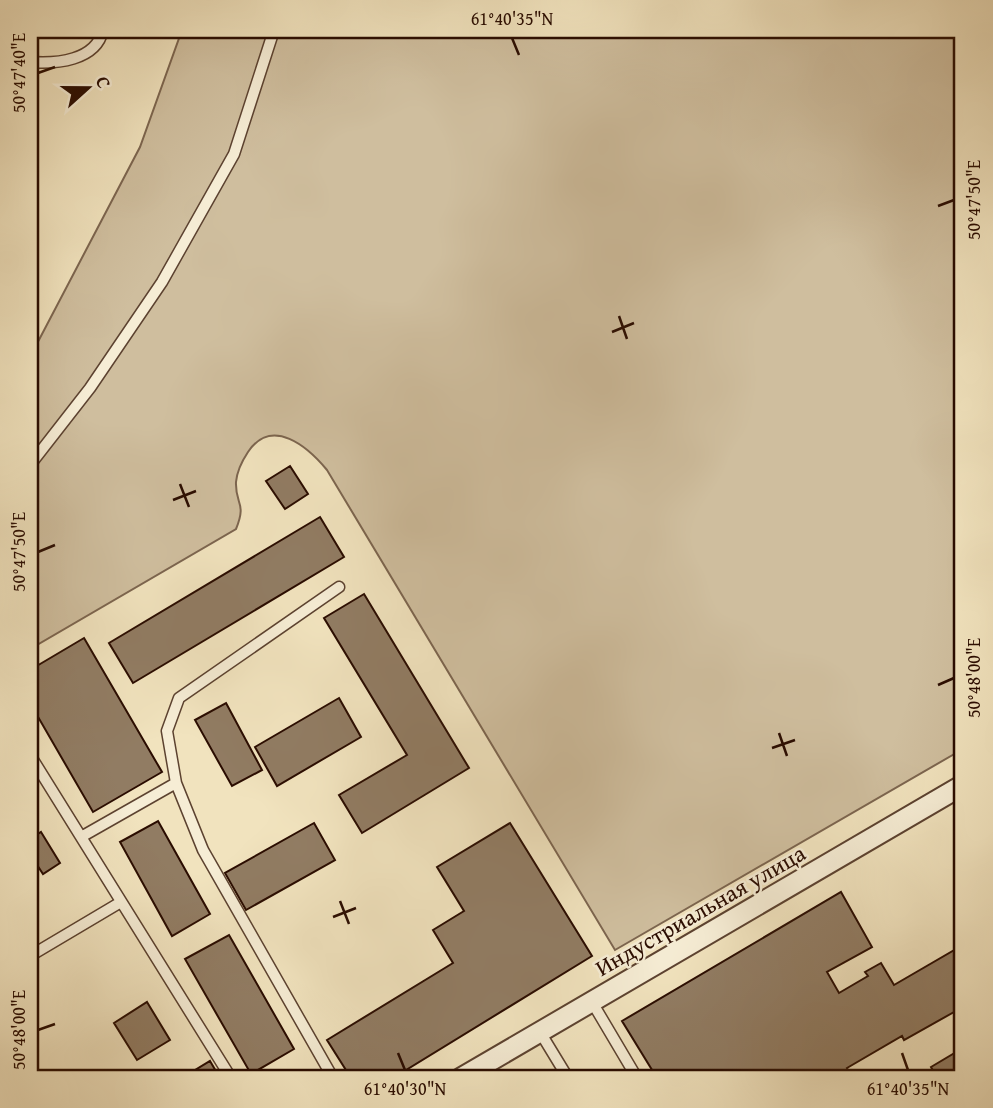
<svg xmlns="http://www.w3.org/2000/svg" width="993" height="1108" font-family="'Gentium Book Plus',serif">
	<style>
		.green { fill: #cfbe9e; stroke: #7c654f; stroke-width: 2 }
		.building { fill: #917c63; stroke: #2a0c00; stroke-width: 2 }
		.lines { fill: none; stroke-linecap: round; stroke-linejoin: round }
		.lane-casing { stroke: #5c4230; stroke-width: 13 }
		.street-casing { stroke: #5c4230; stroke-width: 23 }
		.lane { stroke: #f6edd5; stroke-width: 10 }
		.street { stroke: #f6edd5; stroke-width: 19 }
		.ticks { fill: none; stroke: #2a0c00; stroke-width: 2.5 }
		.labels { text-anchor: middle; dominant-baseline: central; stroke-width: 5; stroke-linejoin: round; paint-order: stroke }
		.street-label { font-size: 23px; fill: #2a0c00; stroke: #f6edd5 }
		.neatline { fill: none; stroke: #2a0c00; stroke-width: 2.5 }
		.ticks-label { font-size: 18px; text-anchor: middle; fill: #2a0c00 }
	</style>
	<rect width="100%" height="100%" fill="#f1e3be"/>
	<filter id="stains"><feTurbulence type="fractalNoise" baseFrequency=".00286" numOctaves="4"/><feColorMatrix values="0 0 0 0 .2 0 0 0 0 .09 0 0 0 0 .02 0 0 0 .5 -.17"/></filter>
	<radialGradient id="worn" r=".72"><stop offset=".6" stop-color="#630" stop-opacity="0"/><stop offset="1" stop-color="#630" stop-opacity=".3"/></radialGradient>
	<!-- green -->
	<path class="green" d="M182 30H963V749L615 950 327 470C308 447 272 416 248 452 242 461 237 471 236 482 235 505 247 502 236 529L30 649V357L140 147Z"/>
	<!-- building -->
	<path class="building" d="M290 466 308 494 285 509 266 481Z
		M320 517 344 557 133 683 109 643Z
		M364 594 469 768 362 833 339 795 407 755 324 618Z
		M84 638 162 772 93 812 30 703V670Z
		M339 698 361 737 277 786 255 747Z
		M226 703 262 770 232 786 195 720Z
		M158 821 210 914 172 936 120 842Z
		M314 823 335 860 246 910 225 873Z
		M510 823 592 956 393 1078H351L327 1040 453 963 433 930 464 911 437 867Z
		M41 832 60 863 43 874 30 854V839Z
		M841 892 872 947 827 972 839 993 868 976 865 972 881 963 894 985 963 945V1007L904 1040 902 1036 847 1068 853 1078H657L622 1021Z
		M229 935 294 1049 251 1074 185 959Z
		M147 1002 170 1040 137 1060 114 1023Z
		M963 1048V1078H932L936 1076 931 1067Z
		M210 1061 220 1078H182Z"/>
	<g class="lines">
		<defs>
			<path id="lane" d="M30 62C56 64 96 61 103 30
				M30 465 90 388 162 282 234 154 274 30
				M30 755 231 1078
				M81 837 176 783
				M30 956 121 902
				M592 1002 637 1078
				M540 1032 568 1078
				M333 1078 203 850 176 783 167 731 179 698 339 587"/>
			<path id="street" d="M461 1078 963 785"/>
		</defs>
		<!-- lane casing -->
		<use href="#lane" class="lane-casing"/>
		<!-- street casing -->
		<use href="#street" class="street-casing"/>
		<!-- lane -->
		<use href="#lane" class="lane"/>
		<!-- street -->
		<use href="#street" class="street"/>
	</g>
	<!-- ticks -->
	<path class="ticks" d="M512 38 519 55M38 73 55 67M938 206 954 200M619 316 627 339M612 332 634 323M180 484 189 507M173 500 196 491M38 552 55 545M938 685 954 678M779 733 787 756M772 748 795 740M340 901 349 924M333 917 356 908M38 1030 55 1024M398 1053 405 1070M902 1053 908 1070"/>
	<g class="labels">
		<!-- street labels -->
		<g class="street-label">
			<text transform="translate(700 910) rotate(-30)">Индустриальная улица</text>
		</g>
	</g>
	<!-- margin -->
	<rect width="993" height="1108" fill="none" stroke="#f1e3be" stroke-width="77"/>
	<!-- north arrow -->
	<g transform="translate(88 88) rotate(69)" stroke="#f6edd5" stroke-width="5" paint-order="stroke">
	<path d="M0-5L12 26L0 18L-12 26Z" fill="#2a0c00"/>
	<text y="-10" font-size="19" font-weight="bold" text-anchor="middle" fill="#2a0c00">С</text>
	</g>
	<rect x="38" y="38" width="916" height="1032" class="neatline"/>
	<g class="ticks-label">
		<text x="512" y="25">61°40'35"N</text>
		<text transform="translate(19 73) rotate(-90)" y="6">50°47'40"E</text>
		<text transform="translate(974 200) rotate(-90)" y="6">50°47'50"E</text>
		<text transform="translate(19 552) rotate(-90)" y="6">50°47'50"E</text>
		<text transform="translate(974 678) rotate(-90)" y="6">50°48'00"E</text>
		<text transform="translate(19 1030) rotate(-90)" y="6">50°48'00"E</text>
		<text x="405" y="1095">61°40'30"N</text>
		<text x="908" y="1095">61°40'35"N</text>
	</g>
	<rect width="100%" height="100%" filter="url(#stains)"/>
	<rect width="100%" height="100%" fill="url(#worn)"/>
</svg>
